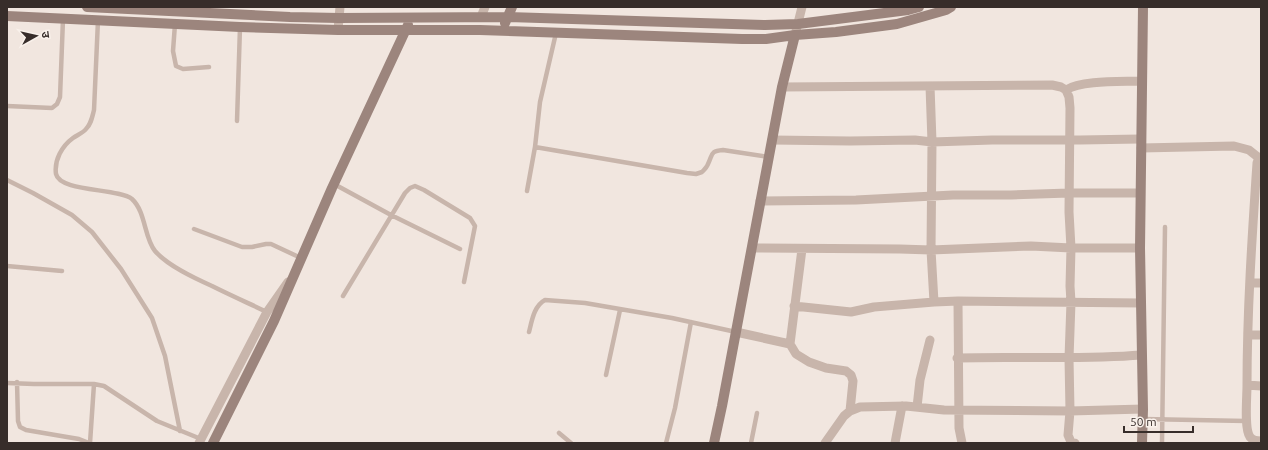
<svg xmlns="http://www.w3.org/2000/svg" width="1268" height="450" font-family="Ubuntu,'Noto Sans Devanagari',sans-serif">
	<style>
		.lines { fill: none; stroke-linecap: round; stroke-linejoin: round }
		.lane { stroke: #c8b5ab; stroke-width: 4.5 }
		.street { stroke: #c8b5ab; stroke-width: 9 }
		.secondary { stroke: #9c857d; stroke-width: 10 }
	</style>
	<rect width="100%" height="100%" fill="#f1e6df"/>
	<g class="lines">
		<!-- lane -->
		<path class="lane" d="M98 20 94 110C92 118 91 124 86 129 83 133 77 135 73 138 62 146 54 160 56 174 60 192 118 188 132 199 146 212 144 238 155 251 168 266 194 278 212 286 230 295 248 303 267 312
			M175 24 173 51 176 66 183 69 209 67
			M7 106 52 108 57 104 60 97 63 19
			M237 121 240 27
			M535 147 687 173 696 174 702 172C704 170 707 167 708 164 713 154 710 151 723 150L769 157
			M7 180 33 193 72 215 92 232 121 269 152 318 165 356 180 431
			M334 184 391 215 460 249
			M527 191 535 147 540 102 556 33
			M194 229 242 247H252L266 244H271L301 258
			M7 266 62 271
			M343 296 405 193 410 188 415 186 424 190 470 218 475 226 464 282
			M529 332C532 320 534 306 545 300L585 303 672 318 736 332
			M606 375 620 310
			M17 382 18 421 20 427 26 430 67 437 79 439 89 443
			M7 383 34 384H94L104 386 157 421 201 439
			M1143 419 1246 421
			M559 433 571 443
			M90 443 94 384
			M666 443 675 408 691 322
			M751 443 757 413
			M1162 443 1165 227"/>
		<!-- street -->
		<path class="street" d="M481 17 485 7
			M338 30 340 7
			M796 31 802 7
			M930 86 932 142 931 250 934 302 958 301 959 428 962 443
			M782 87 1052 85 1061 87 1066 90 1069 97 1070 108 1069 212 1071 248 1070 286 1071 302 1069 358 1070 411 1068 435 1071 442 1075 443
			M1066 90C1082 80 1122 82 1142 81
			M772 140 850 141 915 140 932 142 992 140H1080L1140 139
			M1141 148 1234 146 1249 150 1259 158
			M1261 157 1259 158 1257 163C1252 237 1247 312 1247 386 1247 397 1244 429 1250 437 1253 441 1257 441 1261 441
			M760 201 856 200 953 195H1011L1069 193H1140
			M752 248 900 249 931 250 1031 246 1071 248H1140
			M802 249 790 344 796 354 809 362 826 368 846 371 851 375 853 381 850 411
			M1250 283H1261
			M958 301 1141 303
			M794 306 851 312 874 307 934 302
			M736 332 790 344
			M1248 335H1261
			M957 358C1019 356 1080 360 1141 355
			M1247 385 1261 386
			M917 407 920 380 930 340
			M199 443 267 312 288 282
			M825 443 844 416 850 411 860 407 906 406 944 410 1070 411 1143 409
			M895 443 902 406"/>
		<!-- secondary -->
		<path class="secondary" d="M87 7 290 17 339 18 507 17 765 25 798 24 908 10 919 7
			M7 16 240 27 338 30H480L742 39H766L795 35 836 32 897 24 946 10 951 7
			M505 23 512 7
			M213 443 274 321 332 188 408 25
			M714 443 722 406 782 87 795 35
			M1142 443 1143 409 1140 248 1143 7"/>
	</g>
	<!-- border -->
	<rect width="1268" height="450" fill="none" stroke="#372d2a" stroke-width="16"/>
	<!-- north arrow -->
	<g transform="translate(36 36) rotate(82)" stroke="#f9f1eb" stroke-width="3" paint-order="stroke">
	<path d="M0-3L7 15L0 10L-7 15Z" fill="#372d2a"/>
	<text y="-6" font-size="11" font-weight="bold" text-anchor="middle" fill="#372d2a">उ</text>
	</g>
	<!-- scale -->
	<path d="M1124 426v6h69v-6" fill="none" stroke="#372d2a" stroke-width="2"/>
	<text x="1130" y="426" font-size="12" fill="#372d2a" stroke="#f9f1eb" stroke-width="3" paint-order="stroke">50 m</text>
</svg>
